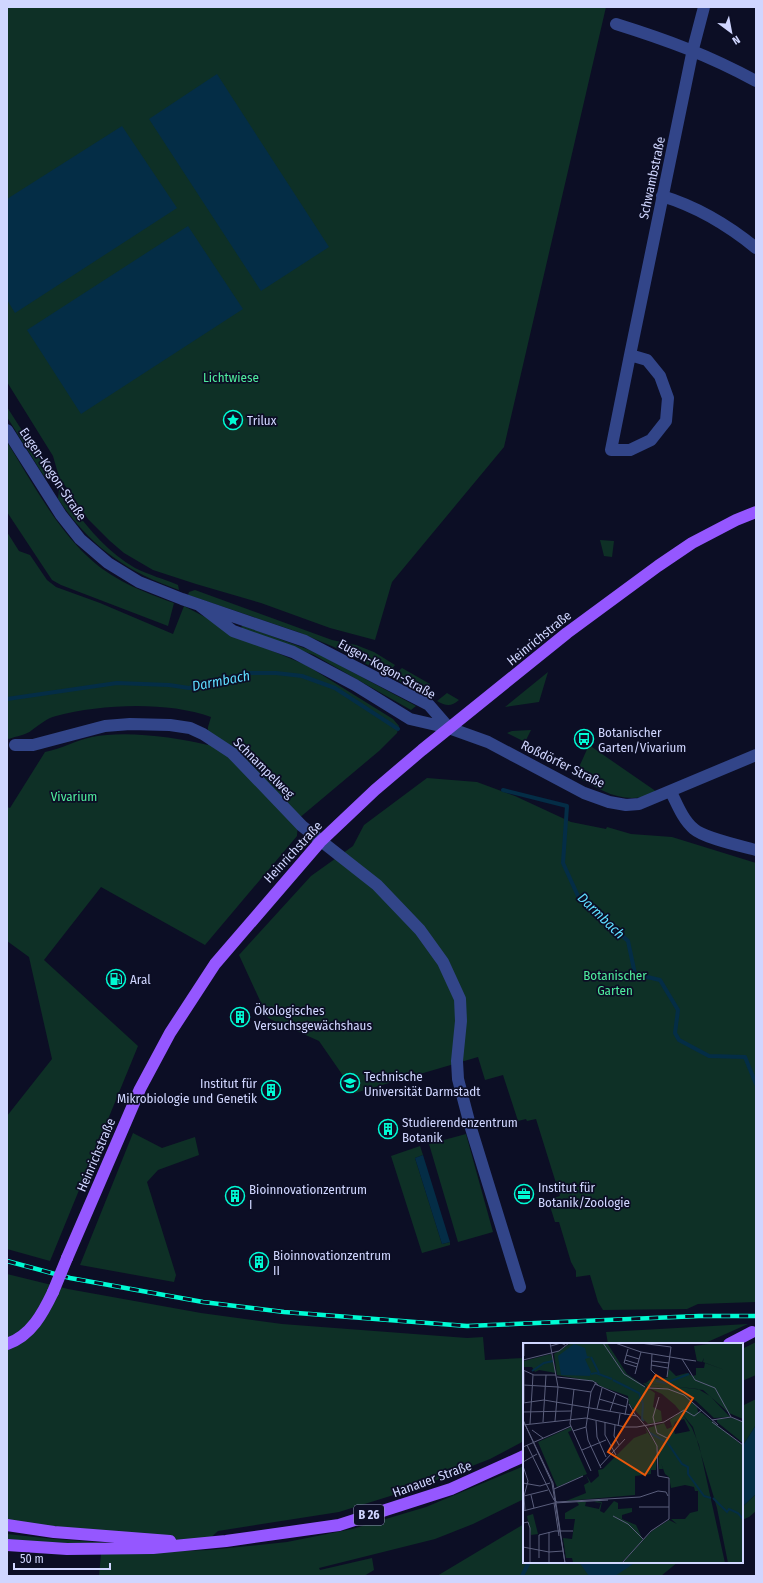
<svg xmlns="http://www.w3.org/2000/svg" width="763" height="1583" font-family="'Fira Sans Condensed',sans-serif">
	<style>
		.green { fill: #0e3026 }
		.water { fill: #042d46 }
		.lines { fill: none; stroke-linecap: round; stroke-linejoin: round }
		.stream { stroke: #042d46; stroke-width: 4 }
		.minor { stroke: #324589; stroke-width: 12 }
		.major { stroke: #9557ff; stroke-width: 12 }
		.rail-casing { stroke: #00fbd4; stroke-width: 4.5 }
		.rail { stroke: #0c0e25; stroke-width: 3; stroke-dasharray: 9; stroke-linecap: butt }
		.major-bridge { stroke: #9557ff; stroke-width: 12 }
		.labels { text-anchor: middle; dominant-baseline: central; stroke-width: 3.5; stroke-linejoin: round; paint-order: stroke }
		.shield { fill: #0c0e25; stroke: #959abe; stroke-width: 1 }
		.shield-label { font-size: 12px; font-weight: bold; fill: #d0d6ff }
		.street-label { font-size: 13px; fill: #d0d6ff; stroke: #0c0e25 }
		.park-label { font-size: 13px; fill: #4fec9d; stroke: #0c0e25 }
		.poi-label { font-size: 13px; fill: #d0d6ff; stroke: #0c0e25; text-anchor: start }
		.water-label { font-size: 14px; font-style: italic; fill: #5eddff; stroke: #0c0e25 }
		.inset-river { fill: none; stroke: #042d46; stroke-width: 2 }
		.inset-road { fill: none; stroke: #5a5e7c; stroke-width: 1 }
		.view { fill: #e8590c; fill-opacity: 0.15; stroke: #e8590c; stroke-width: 2 }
		.inset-edge { fill: none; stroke: #d0d6ff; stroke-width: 2 }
	</style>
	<rect width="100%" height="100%" fill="#0c0e25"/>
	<!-- green -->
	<path class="green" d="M7 7H606L504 447 392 582 375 640 330 628 261 603 196 584 153 570 124 553 110 541 88 519 59 477 53 456 7 382Z
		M7 407 53 479 45 478 7 417Z
		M7 442C31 480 53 523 86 555 110 579 143 592 174 603L168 626 61 585 52 580 7 512Z
		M59 489C81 519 102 549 135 568 149 575 164 579 178 585L179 590C125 571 90 546 58 499Z
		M7 532 19 551 30 555 47 580 56 587 100 603 173 634 184 606 258 645 306 665 393 719 399 726 397 733 379 751 298 819 297 836 205 945 101 887 44 960 138 1046 50 1261 7 1249V1116L52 1059 29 957 7 941V807L10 808 45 752C62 749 76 740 92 737 124 730 176 737 208 745V727L211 717C167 701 101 704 56 716 47 718 39 725 32 730 27 735 16 736 9 739L7 738Z
		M600 540 614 541 612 557 604 556Z
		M195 590 332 640 356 645 374 652 395 665 387 675 334 647 298 632 188 595 189 592Z
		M242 625 315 652 416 706 411 710 314 655 241 629Z
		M402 668 430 684 431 693 427 697 392 677Z
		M548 672 539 702 505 707Z
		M447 693 459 700C451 707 446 706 437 701Z
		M531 730 525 742 507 733 512 731Z
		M589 745 657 792C625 807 603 791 575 776Z
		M427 778 477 782 515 796 571 822 606 829 607 827 631 834 672 837 756 863V1302L698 1304 687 1309 603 1310 598 1302 590 1275 576 1277V1271L571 1262 559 1222H555L548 1200 560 1196 536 1119 527 1121 526 1119 518 1121 503 1075 485 1080 478 1057 355 1093 319 1041 268 1018 239 955 311 876 353 846 364 825Z
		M133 1133 162 1148 195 1137 199 1155 158 1170 147 1182 176 1275 174 1282 80 1265Z
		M466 1134 493 1232 458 1242 429 1144Z
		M420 1146 423 1155 415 1158 442 1244 450 1242V1245L422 1253 391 1156Z
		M7 1274 68 1289 201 1313 282 1324 467 1338 483 1337 485 1360 524 1358V1441L490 1459 416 1488 339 1512 218 1531 205 1543 7 1525Z
		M748 1324 703 1344H608L606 1332Z
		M756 1342V1375L742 1381V1349Z
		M756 1399V1425L742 1447V1406Z
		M524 1466V1499L473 1524 435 1539 319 1568 320 1570 372 1558 374 1570 364 1576H99L101 1554 209 1550 287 1542 352 1529 426 1507Z
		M756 1494V1511L749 1517 742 1520V1507Z
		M524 1524V1562H678L661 1576H437Z
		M7 1534 54 1539 110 1543C76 1544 42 1543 7 1539Z"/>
	<!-- water -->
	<path class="water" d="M217 74 329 247 261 291 149 119Z
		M122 126 177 208 15 313 7 300V199Z
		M188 226 243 309 81 414 27 330Z
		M423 1155 450 1242 442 1244 415 1158Z
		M756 1425V1494L742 1507V1447Z
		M579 1562H636L615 1576H589Z"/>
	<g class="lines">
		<!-- stream -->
		<path class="stream" d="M7 699 117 683 169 685 189 688 249 673H276L302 676 335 688 398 729
			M503 790 567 806 563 863 578 896 628 941 635 974 660 980 678 1010 675 1033 679 1040 709 1056 745 1057 756 1084
			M522 1576 529 1562"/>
		<!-- minor -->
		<path class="minor" d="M616 24C667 40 708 55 756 81
			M662 196C695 206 729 226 756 248
			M630 355 693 49 704 7
			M630 355 647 360 660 376 668 398 666 421 651 440 630 450H611Z
			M7 430 61 515 80 539 108 563 139 582 182 599 305 641 429 705 449 728
			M199 605 233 631 293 652 355 685 410 719 449 728 488 742 584 793 609 802 626 805 639 804 756 755
			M15 745H33L105 726 130 724 170 725 190 728 203 734 232 753 302 826 377 885 420 930 443 962 460 999 461 1021 457 1061 458 1079 470 1125 520 1287
			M671 792C677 804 683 820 694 829 704 838 741 846 756 850"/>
		<!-- major -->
		<path class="major" d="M67 1258 140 1089 170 1033 215 964 320 842 375 790 422 750 567 633 658 566 692 543 736 520 756 512
			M7 1344C31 1336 43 1313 53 1292
			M729 1344 752 1332
			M7 1525 54 1532 170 1541
			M7 1545 67 1549 153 1548 226 1541 339 1525 451 1489 524 1456"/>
		<defs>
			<path id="rail" d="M7 1261 70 1278 203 1302 284 1312 467 1326 699 1316H756"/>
		</defs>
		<!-- rail casing -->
		<use href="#rail" class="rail-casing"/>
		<!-- rail -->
		<use href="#rail" class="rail"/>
		<!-- major-bridge -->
		<path class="major-bridge" d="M53 1292 67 1258"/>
	</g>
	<!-- icons -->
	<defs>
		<symbol id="sight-ring" viewBox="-11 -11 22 22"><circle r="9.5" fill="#0c0e25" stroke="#00fbd4" stroke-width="1.5"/><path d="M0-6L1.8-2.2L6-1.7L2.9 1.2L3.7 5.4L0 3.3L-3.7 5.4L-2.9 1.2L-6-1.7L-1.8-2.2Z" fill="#00fbd4"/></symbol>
		<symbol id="bus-ring" viewBox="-11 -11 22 22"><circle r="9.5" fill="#0c0e25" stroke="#00fbd4" stroke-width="1.5"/><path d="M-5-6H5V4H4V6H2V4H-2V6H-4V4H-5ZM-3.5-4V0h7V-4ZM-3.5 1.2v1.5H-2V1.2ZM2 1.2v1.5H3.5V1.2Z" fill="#00fbd4"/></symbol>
		<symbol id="fuel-ring" viewBox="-11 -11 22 22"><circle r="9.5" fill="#0c0e25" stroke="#00fbd4" stroke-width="1.5"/><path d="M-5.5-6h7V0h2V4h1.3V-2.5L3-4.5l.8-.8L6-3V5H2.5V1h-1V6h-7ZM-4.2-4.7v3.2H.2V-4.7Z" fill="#00fbd4"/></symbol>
		<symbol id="building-ring" viewBox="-11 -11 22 22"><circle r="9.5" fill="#0c0e25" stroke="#00fbd4" stroke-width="1.5"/><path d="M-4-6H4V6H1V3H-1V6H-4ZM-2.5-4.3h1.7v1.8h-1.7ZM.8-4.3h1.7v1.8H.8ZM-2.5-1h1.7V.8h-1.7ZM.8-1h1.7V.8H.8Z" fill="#00fbd4"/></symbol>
		<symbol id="university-ring" viewBox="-11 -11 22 22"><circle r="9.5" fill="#0c0e25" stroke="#00fbd4" stroke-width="1.5"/><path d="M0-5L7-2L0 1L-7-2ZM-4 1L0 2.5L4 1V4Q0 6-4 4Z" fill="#00fbd4"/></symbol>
		<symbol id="office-ring" viewBox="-11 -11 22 22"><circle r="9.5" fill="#0c0e25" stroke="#00fbd4" stroke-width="1.5"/><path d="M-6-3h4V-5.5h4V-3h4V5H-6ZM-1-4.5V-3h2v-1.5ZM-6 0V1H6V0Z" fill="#00fbd4"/></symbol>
	</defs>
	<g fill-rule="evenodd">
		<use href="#sight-ring" x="222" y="409" width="22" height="22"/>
		<use href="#bus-ring" x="573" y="728" width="22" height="22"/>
		<use href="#fuel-ring" x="105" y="968" width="22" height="22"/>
		<use href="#building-ring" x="229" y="1006" width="22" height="22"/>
		<use href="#university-ring" x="339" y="1072" width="22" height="22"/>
		<use href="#building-ring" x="260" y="1079" width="22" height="22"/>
		<use href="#building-ring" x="377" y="1118" width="22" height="22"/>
		<use href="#office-ring" x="513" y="1183" width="22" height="22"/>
		<use href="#building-ring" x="224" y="1185" width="22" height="22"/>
		<use href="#building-ring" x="248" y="1251" width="22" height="22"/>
	</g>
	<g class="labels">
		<!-- shield labels -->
		<rect class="shield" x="354" y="1505" width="30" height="20" rx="3"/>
		<g class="shield-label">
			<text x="369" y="1515">B 26</text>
		</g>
		<!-- street labels -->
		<g class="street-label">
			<text transform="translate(652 178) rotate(-78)">Schwambstraße</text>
			<text transform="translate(53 474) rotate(56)">Eugen-Kogon-Straße</text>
			<text transform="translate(539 638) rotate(-39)">Heinrichstraße</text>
			<text transform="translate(387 669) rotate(29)">Eugen-Kogon-Straße</text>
			<text transform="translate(563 764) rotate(26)">Roßdörfer Straße</text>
			<text transform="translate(264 768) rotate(45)">Schnampelweg</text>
			<text transform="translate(293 852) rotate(-47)">Heinrichstraße</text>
			<text transform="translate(96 1155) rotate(-67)">Heinrichstraße</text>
			<text transform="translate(432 1479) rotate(-20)">Hanauer Straße</text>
		</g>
		<!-- park labels -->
		<g class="park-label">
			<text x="231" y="377">Lichtwiese</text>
			<text x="74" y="796">Vivarium</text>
			<text x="615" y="975">Botanischer<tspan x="615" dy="15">Garten</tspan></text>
		</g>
		<!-- poi labels -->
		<g class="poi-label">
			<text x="247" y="420">Trilux</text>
			<text x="598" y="732">Botanischer<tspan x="598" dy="15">Garten/Vivarium</tspan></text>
			<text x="130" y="979">Aral</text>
			<text x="254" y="1010">Ökologisches<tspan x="254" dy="15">Versuchsgewächshaus</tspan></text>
			<text x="364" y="1076">Technische<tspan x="364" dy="15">Universität Darmstadt</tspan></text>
			<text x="257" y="1083" text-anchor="end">Institut für<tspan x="257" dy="15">Mikrobiologie und Genetik</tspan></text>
			<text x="402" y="1122">Studierendenzentrum<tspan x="402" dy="15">Botanik</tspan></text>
			<text x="538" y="1187">Institut für<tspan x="538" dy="15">Botanik/Zoologie</tspan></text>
			<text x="249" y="1189">Bioinnovationzentrum<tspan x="249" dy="15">I</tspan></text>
			<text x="273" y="1255">Bioinnovationzentrum<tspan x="273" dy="15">II</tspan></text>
		</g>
		<!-- water labels -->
		<g class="water-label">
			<text transform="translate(221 681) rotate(-11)">Darmbach</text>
			<text transform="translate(601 916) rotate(44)">Darmbach</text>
		</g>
	</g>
	<!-- overview -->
	<g transform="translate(523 1343)">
		<rect width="220" height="220" fill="#0c0e25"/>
		<path d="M48 0H84L104 31 132 50 130 64 138 68 139 78 125 81 106 61 105 53 77 43 73 39 34 32 31 11ZM193 0H220V76L206 70 180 47 123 40 128 36 144 35 146 26 153 33 164 30 170 33 173 32V25H181L182 20 202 27 180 19 181 15 179 19 174 18 171 3ZM28 11 33 30 16 27 12 29 9 24H1V18ZM120 40 175 46 187 53 207 74 191 75 173 58 164 54 174 64 175 69 179 70 220 103V220H205L194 165 170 84 152 62 139 51 126 45H141L124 44ZM158 69 169 85 176 102 202 220H99L129 188 146 177 154 181 148 176H162L167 170 175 168V148H172L171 144 162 142 148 145 146 134 142 131 138 120 140 126H136L135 105 125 85 141 80 144 86 149 84 147 77ZM161 76 167 88 152 91 150 85 152 79ZM209 75 220 79V100L194 79V76ZM48 84 49 87 45 89 64 131 34 144 15 99ZM122 85 134 103V132V108L133 127H128V131L112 133V152L43 158 63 150 61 142 66 139 63 132 68 140 76 133 75 127 80 126 111 95 124 90ZM91 158 95 160V166L109 165V169L99 172V176L113 182 120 197 98 220H44L50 219 49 215H43L40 195 49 196 52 176H42V170L56 162 54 159H63L62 163 76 166 78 160 71 159 74 158 79 159 77 168 81 170ZM10 171 15 191 8 192 4 173Z" fill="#0e3026" fill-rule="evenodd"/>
		<path d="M51 1 62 5 64 13 68 14 62 16 68 29 67 33 38 32 35 13Z" fill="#042d46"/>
		<path class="inset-river" d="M68 14 76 30M9 28 21 20 30 18M68 31 73 30 89 36M90 37 116 50 120 61 119 76 121 78M133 38 143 40 166 31M127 90 144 99 159 121 165 124V131L181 153 188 155M190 155 204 169 206 166 215 170 220 176"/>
		<path class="inset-road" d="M1 0V13M27 0 35 44 32 78M80 0 101 31 122 44M92 0 118 9 159 16 172 37 192 45 208 74M117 0 148 4 144 34M28 3 38 0 42 2M105 6 101 20 114 24M129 11 128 27 132 31M103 12 116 16M159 16 173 18M0 17 36 8 46 0M102 17 115 21M129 18 146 20M128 22 145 25M0 27 11 32H33M1 27V59M112 31 118 9M34 34 70 38 75 42M73 39 68 49 63 84 65 97 78 125M72 41 105 56 102 72M0 42 35 44 68 49M126 45 145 46 161 52 195 82M51 46 47 81 68 128M136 54 130 74 134 90 144 95M76 56 104 64M0 60 21 57 114 73 124 85 134 103 135 133 146 135V176L128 188 99 220M106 61 113 73M74 66 79 45M87 68 93 50M0 69 48 68M0 77 30 140 42 220M0 77 29 140 42 220M189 77 208 74 220 79M73 78 74 94 83 114M20 79 23 32M82 79V92L93 112M189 79 220 102M7 81 10 32M0 82 63 75 102 84H114L141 79 161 67 171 73 179 67M92 82 91 93 96 102M95 83 97 71M9 87 20 95M50 88 63 84M4 102 31 157M0 104 48 83M59 107 83 97M0 119 14 111M0 123 5 138 1 153 2 168M77 123 102 96M0 140 17 143 27 140M31 146 60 133M8 152 11 165M1 153 25 147M31 157 34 159 117 154 135 148 143 149 145 153M31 160 36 193M116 164H146M0 168 31 160 85 157M90 173 105 181 120 196M0 180 5 179 7 185V220M0 204 26 209 40 208M16 215V192L32 188H50M26 220V189"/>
		<path class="view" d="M133 32 170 55 122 132 85 109Z"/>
		<rect width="220" height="220" class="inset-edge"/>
	</g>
	<!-- border -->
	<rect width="763" height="1583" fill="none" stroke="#d0d6ff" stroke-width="16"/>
	<!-- north arrow -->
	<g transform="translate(731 32) rotate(148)" stroke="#0c0e25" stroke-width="3" paint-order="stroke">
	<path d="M0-3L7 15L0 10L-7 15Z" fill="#d0d6ff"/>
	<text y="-6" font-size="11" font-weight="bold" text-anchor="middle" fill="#d0d6ff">N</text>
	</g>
	<!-- scale -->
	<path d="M14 1563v6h96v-6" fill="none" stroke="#d0d6ff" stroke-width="2"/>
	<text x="20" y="1563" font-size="12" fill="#d0d6ff" stroke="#0c0e25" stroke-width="3" paint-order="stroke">50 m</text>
</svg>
